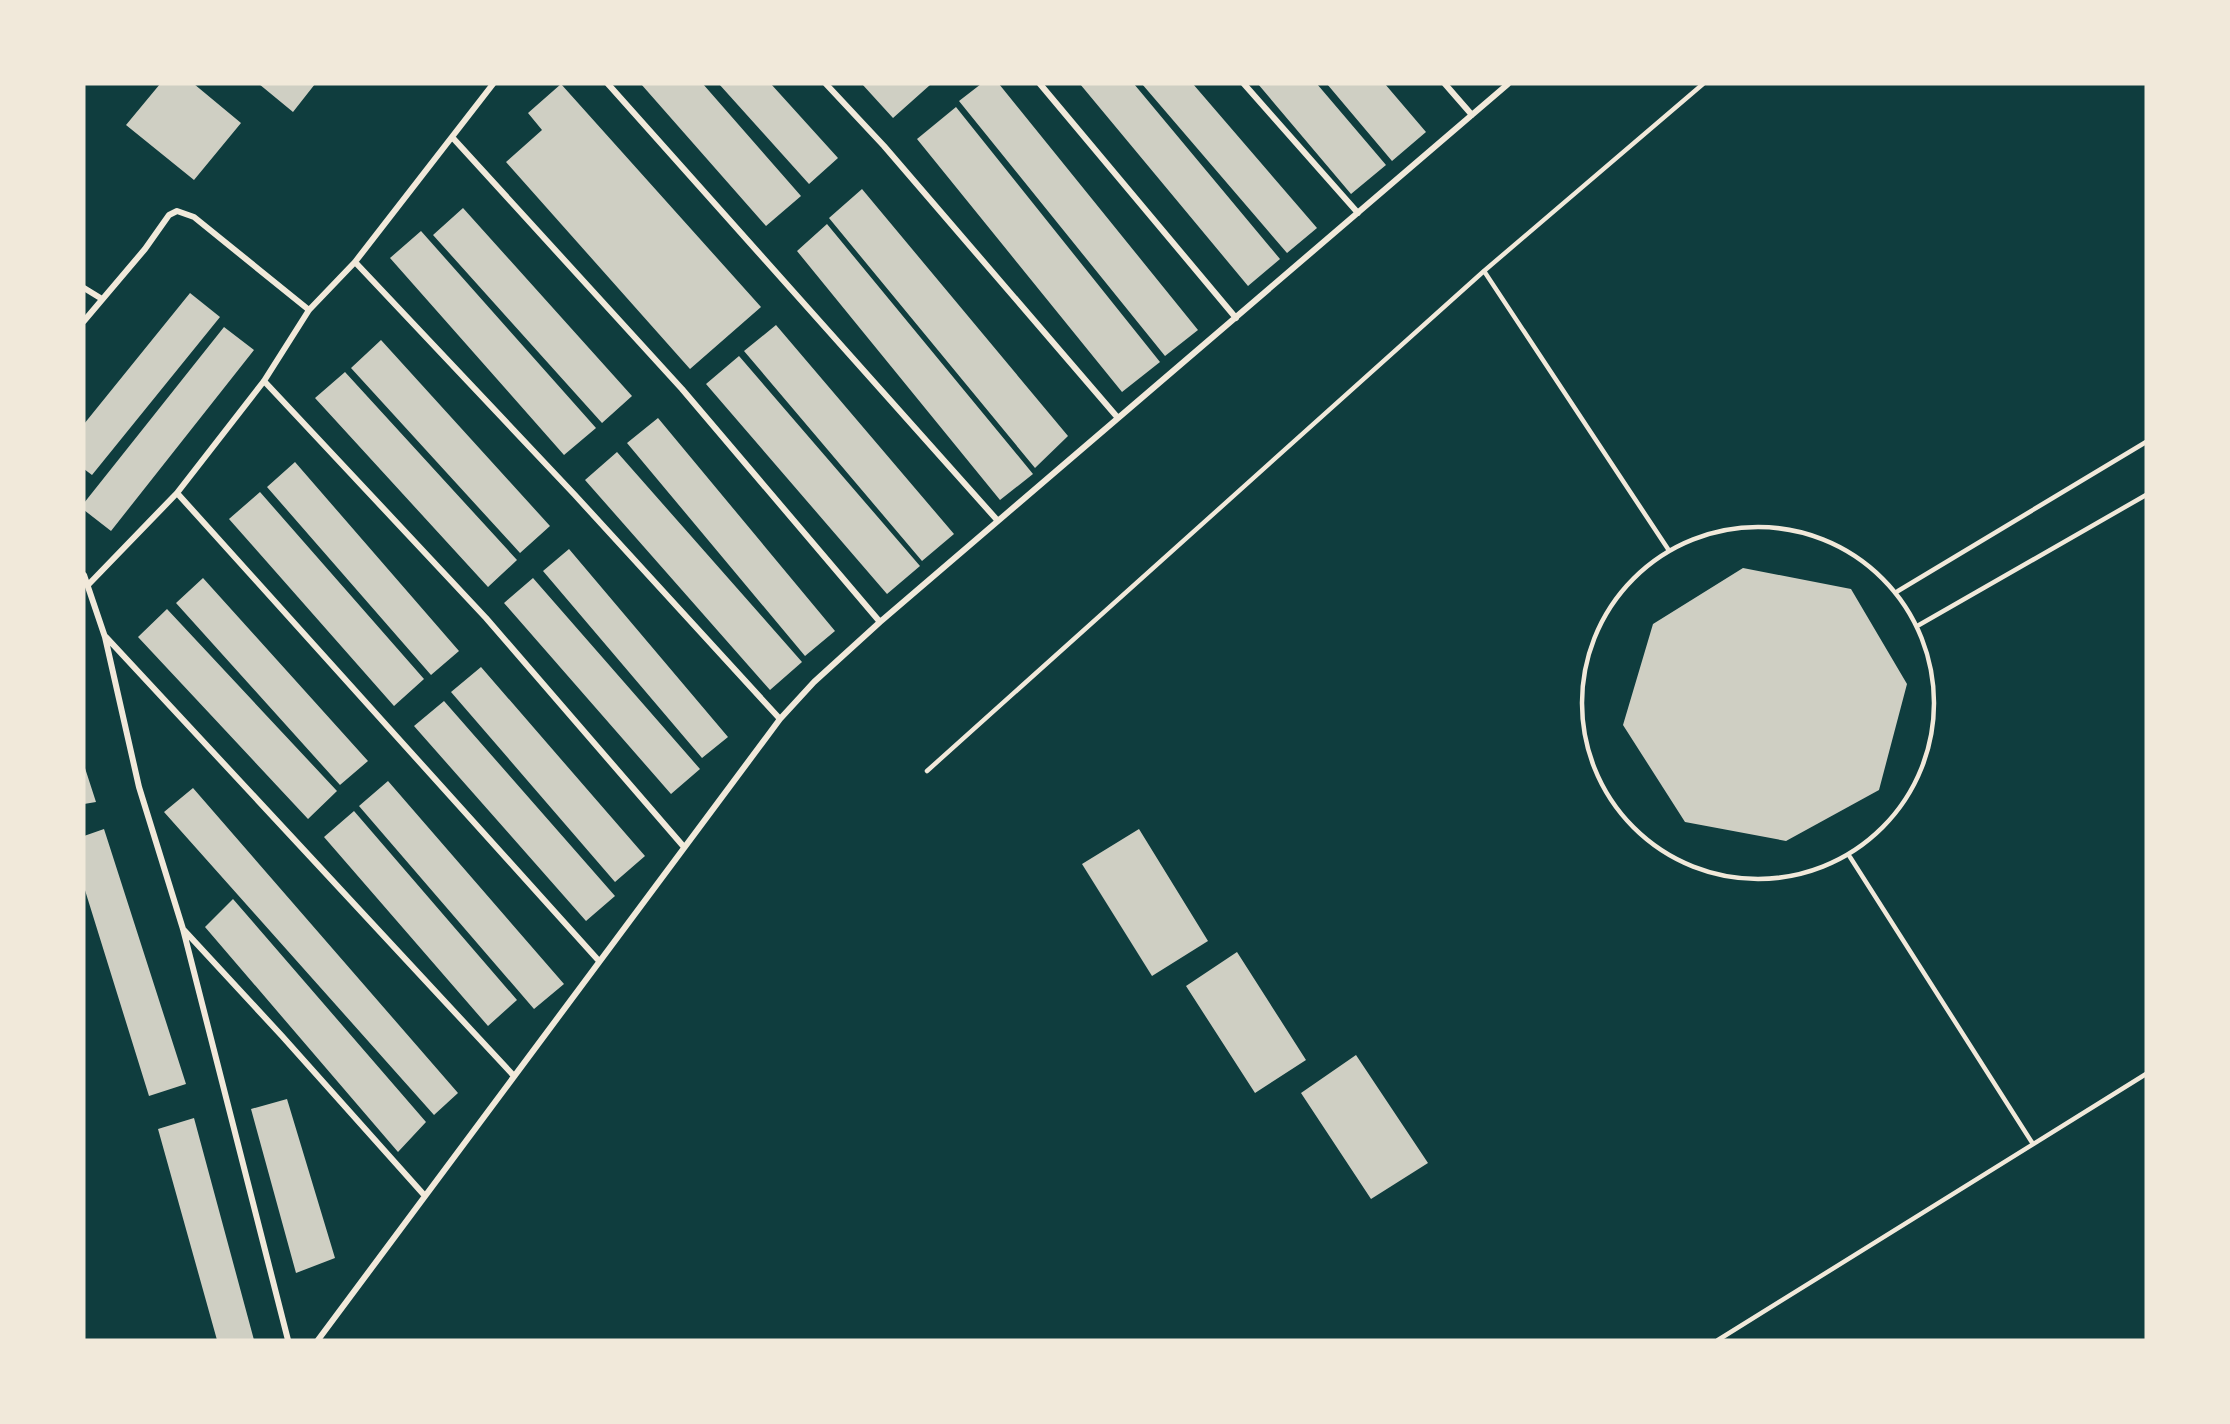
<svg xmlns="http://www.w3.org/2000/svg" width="2230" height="1424" font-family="Ubuntu,sans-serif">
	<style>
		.building { fill: #cfcfc3 }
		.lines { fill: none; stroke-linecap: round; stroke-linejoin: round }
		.service { stroke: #f1e9da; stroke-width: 4.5 }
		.minor { stroke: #f1e9da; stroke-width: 6 }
	</style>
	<rect width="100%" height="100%" fill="#0f3d3e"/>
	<!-- building -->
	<path class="building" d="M160 84H194L241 123 194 180 126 125Z
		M259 84H315L293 112Z
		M561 84 761 307 690 369 506 162 542 130 528 113Z
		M641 84H703L801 196 766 226Z
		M719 84H771L838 158 809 184Z
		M862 84H929L930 85 893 118Z
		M981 84H999L1198 330 1165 356 959 101Z
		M1080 84H1134L1280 259 1248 286Z
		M1142 84H1193L1317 228 1287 253Z
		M1258 84H1317L1386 165 1351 194Z
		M1327 84H1385L1426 132 1392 161Z
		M956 107 1160 362 1122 392 917 139Z
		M862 189 1068 436 1035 468 829 218Z
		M463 208 632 396 602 423 433 235Z
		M827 224 1033 474 1000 500 797 251Z
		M421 231 596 428 564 455 390 258Z
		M190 293 220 317 92 475 84 469V424Z
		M776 325 954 534 922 561 744 351Z
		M224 327 254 350 111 531 84 510V503Z
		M381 340 550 526 520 553 351 368Z
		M739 356 920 566 887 594 706 384Z
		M345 372 517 560 488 587 315 398Z
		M658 418 835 631 805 656 627 443Z
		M617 452 802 662 770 690 585 480Z
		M295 462 459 651 431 675 267 487Z
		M260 492 424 679 394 706 229 519Z
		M569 549 728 737 702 758 543 571Z
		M1743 568 1851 589 1907 684 1879 790 1786 841 1685 822 1623 725 1653 624Z
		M203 578 368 761 340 785 176 603Z
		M533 578 700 769 671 794 504 603Z
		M167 609 337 791 308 819 138 637Z
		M481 667 645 856 615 882 451 692Z
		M444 701 615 896 586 921 414 726Z
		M84 765 96 802 84 804Z
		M388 781 564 984 534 1009 359 806Z
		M193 788 458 1093 434 1115 164 812Z
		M354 811 517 1000 488 1026 324 837Z
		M104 829 186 1084 149 1096 84 887V836Z
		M1139 829 1208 941 1152 976 1082 864Z
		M233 899 426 1122 398 1152 205 927Z
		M1237 952 1306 1060 1255 1093 1186 986Z
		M1356 1055 1428 1163 1371 1199 1301 1093Z
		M287 1099 335 1258 296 1273 251 1109Z
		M194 1118 254 1340H217L158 1129Z"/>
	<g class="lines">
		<!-- service -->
		<path class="service" d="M1484 271 1668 549
			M1582 703a176 176 0 1 1 352 0a176 176 0 1 1-352 0Z
			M1898 591 2146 442
			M1919 625 2146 495
			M927 771 1484 271 1703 84
			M1850 857 2033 1144
			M1718 1340 2146 1074"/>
		<!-- minor -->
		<path class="minor" d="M608 84 998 521
			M826 84 884 146 1118 418
			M1040 84 1236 318
			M1244 84 1358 213
			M1445 84 1472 115
			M452 137 682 389 880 622
			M355 262 574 494 780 719
			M84 288 102 299
			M84 321 145 249 169 215 177 211 194 217 309 310
			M264 381 486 618 684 847
			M177 493 599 961
			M84 575 105 637 139 787 183 929 288 1340
			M88 585 177 493 264 381 309 310 355 262 493 84
			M106 637 514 1076
			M183 929 282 1036 425 1196
			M318 1340 780 719 814 682 880 622 1508 84"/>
	</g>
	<!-- border -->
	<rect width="2230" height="1424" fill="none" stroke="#f1e9da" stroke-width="171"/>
</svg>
